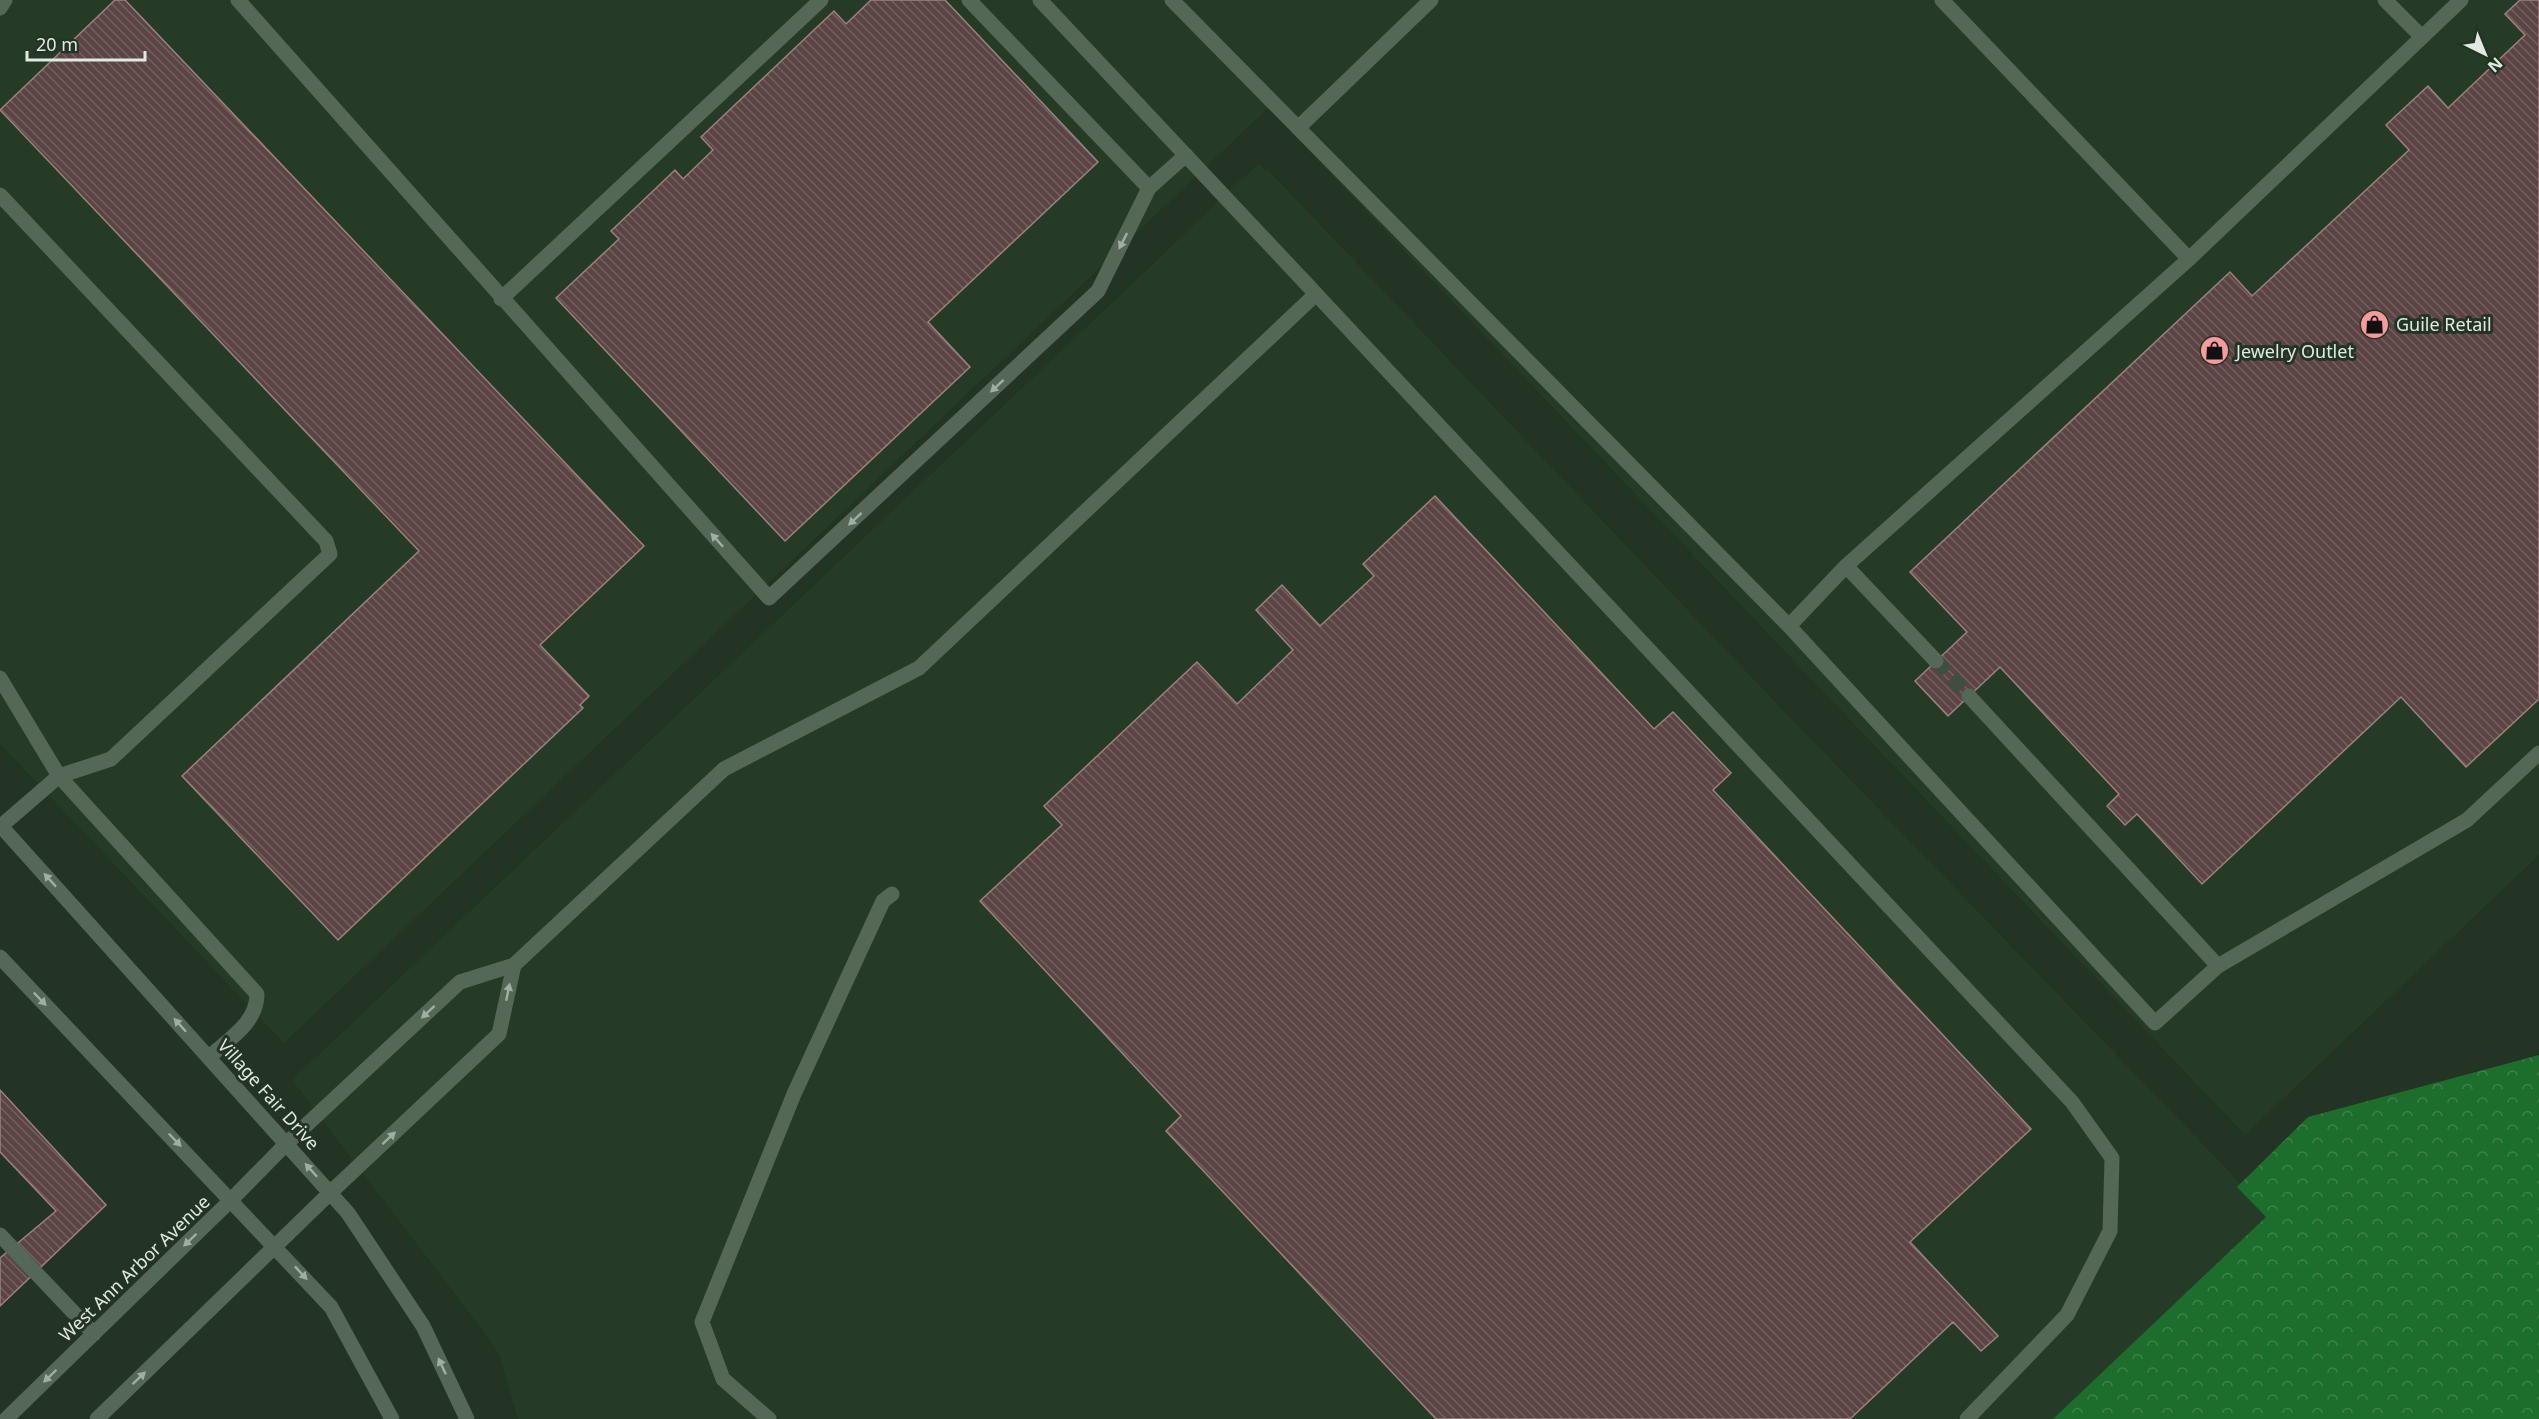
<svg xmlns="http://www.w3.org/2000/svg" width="2539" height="1419" font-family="'Noto Sans',sans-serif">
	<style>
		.built { fill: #253b27 }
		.forest { fill: url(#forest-crowns) }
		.building { fill: url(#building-back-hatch); stroke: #9d8181; stroke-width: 1.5 }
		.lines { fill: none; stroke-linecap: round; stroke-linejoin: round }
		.minor-tunnel { stroke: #3f4e40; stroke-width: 15; stroke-dasharray: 15 8; stroke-linecap: butt }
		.minor { stroke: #556756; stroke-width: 15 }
		.oneway { fill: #a1afa2 }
		.labels { text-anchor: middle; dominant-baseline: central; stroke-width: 6; stroke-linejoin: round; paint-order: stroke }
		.poi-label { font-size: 18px; fill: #e0eae0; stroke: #233324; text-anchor: start }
		.street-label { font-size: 18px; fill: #e0eae0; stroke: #233324 }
	</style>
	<defs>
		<pattern id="forest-crowns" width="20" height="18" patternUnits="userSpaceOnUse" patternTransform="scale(1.5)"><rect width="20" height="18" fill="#1d6d2c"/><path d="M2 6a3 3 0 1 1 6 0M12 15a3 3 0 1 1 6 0" fill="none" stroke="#3e824a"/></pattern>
		<pattern id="building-back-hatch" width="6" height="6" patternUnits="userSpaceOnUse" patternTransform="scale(1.5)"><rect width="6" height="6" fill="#5d4444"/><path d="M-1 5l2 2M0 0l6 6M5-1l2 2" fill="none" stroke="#745f5f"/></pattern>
	</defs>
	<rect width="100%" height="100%" fill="#233324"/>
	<!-- built -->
	<path class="built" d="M0 0H2539V855L2245 1135 1268 108 284 1043 0 744Z
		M1259 164 1266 172 1268 170 1785 712 2227 1169 2275 1223 2077 1419H518L500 1357 490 1340 292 1080 1213 207 1217 201Z"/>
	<!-- forest -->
	<path class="forest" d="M2539 1055V1419H2053L2266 1217 2237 1187 2308 1117Z"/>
	<!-- building -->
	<path class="building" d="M115 0H125L644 546 540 645 589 696 580 705 583 708 338 940 182 776 419 551 0 110Z
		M871 0H945L1098 162 928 322 970 367 785 541 556 298 619 239 611 231 675 170 683 179 713 150 701 137 834 11 846 24Z
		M2520 0H2539V699L2466 767 2401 697 2202 884 2137 814 2125 825 2107 806 2119 794 2000 667 1948 716 1915 681 1967 632 1910 572 2230 272 2252 296 2409 150 2386 125 2428 86 2448 108 2525 35 2505 14Z
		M1435 496 1654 729 1673 712 1731 773 1713 790 2031 1129 1910 1242 1998 1336 1981 1351 1953 1322 1850 1419H1436L1166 1131 1181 1116 980 901 1062 825 1044 806 1197 662 1237 704 1293 650 1256 610 1282 585 1320 626 1374 576 1363 564Z
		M0 1090 106 1205 0 1306V1258L56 1211 0 1152Z"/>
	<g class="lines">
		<!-- minor-tunnel -->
		<path class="minor-tunnel" d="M1936 661 1969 696"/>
		<!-- minor -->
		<path class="minor" d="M238 0 769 598 1098 291 1149 188
			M969 0 1149 188 1186 155
			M1040 0 1316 294
			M1172 0 1789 626 2155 1023 2218 966 2467 820 2539 753
			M1942 0 2189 259
			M2385 0 2422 37
			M0 8 5 0
			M1298 128 1431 0
			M0 195 326 541 330 554 111 759 59 776 1 826
			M501 299 821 0
			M1846 566 1936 661
			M1789 626 1846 566 2189 259 2461 0
			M0 678 59 776 257 994C257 1023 229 1039 209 1057
			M1969 696 2218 966
			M0 825 348 1213 423 1326 467 1419
			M0 957 331 1307 392 1419
			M0 1235 94 1334
			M6 1419 232 1199 287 1143 460 982 514 965 724 769 919 668 1316 294 2072 1102 2112 1158 2110 1231 2067 1315 1967 1419
			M97 1419 331 1192 499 1034 514 965
			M769 1419 723 1379 702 1322 794 1094 883 901 892 894"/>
	</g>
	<!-- one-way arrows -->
	<defs><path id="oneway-solid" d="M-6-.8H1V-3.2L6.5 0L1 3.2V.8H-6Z" transform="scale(1.5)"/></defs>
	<g class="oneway">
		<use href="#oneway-solid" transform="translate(1123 241) rotate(117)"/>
		<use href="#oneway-solid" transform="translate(997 386) rotate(137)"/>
		<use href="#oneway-solid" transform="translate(855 519) rotate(137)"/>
		<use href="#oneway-solid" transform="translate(717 540) rotate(-132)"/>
		<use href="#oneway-solid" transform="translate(50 880) rotate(-132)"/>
		<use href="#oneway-solid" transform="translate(508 992) rotate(-78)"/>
		<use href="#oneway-solid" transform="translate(40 999) rotate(46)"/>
		<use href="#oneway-solid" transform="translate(428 1012) rotate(137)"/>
		<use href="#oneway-solid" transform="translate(180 1025) rotate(-132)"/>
		<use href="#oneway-solid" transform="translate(389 1138) rotate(-43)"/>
		<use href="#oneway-solid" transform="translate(175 1140) rotate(46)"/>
		<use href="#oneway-solid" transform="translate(311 1170) rotate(-132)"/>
		<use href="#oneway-solid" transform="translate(190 1240) rotate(136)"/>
		<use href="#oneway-solid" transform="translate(301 1273) rotate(47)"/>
		<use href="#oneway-solid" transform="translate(442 1366) rotate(-115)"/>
		<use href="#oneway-solid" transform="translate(50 1376) rotate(136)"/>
		<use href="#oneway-solid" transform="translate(139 1378) rotate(-44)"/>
	</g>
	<!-- icons -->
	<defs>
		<symbol id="shop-disc" viewBox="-11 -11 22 22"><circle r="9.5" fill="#f59b9d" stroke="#233324"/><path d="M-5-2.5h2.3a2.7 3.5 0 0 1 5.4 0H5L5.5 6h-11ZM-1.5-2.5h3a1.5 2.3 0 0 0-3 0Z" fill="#111"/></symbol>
	</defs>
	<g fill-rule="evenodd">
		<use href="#shop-disc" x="2358" y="308" width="33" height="33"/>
		<use href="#shop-disc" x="2198" y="334" width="33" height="33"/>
	</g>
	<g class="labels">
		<!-- poi labels -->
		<g class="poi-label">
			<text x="2396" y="324">Guile Retail</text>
			<text x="2236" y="351">Jewelry Outlet</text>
		</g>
		<!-- street labels -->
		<g class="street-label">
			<text transform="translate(269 1094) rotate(48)">Village Fair Drive</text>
			<text transform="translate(134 1268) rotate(-44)">West Ann Arbor Avenue</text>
		</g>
	</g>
	<!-- north arrow -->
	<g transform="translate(2485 54) rotate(137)" stroke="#233324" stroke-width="4.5" paint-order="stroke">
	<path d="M0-4.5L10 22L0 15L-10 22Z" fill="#e0eae0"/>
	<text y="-9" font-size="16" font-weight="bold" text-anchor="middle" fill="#e0eae0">N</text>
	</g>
	<!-- scale -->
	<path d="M27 51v9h118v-9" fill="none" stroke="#e0eae0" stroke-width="3"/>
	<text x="36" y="51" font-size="18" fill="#e0eae0" stroke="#233324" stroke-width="4.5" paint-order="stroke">20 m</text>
</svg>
